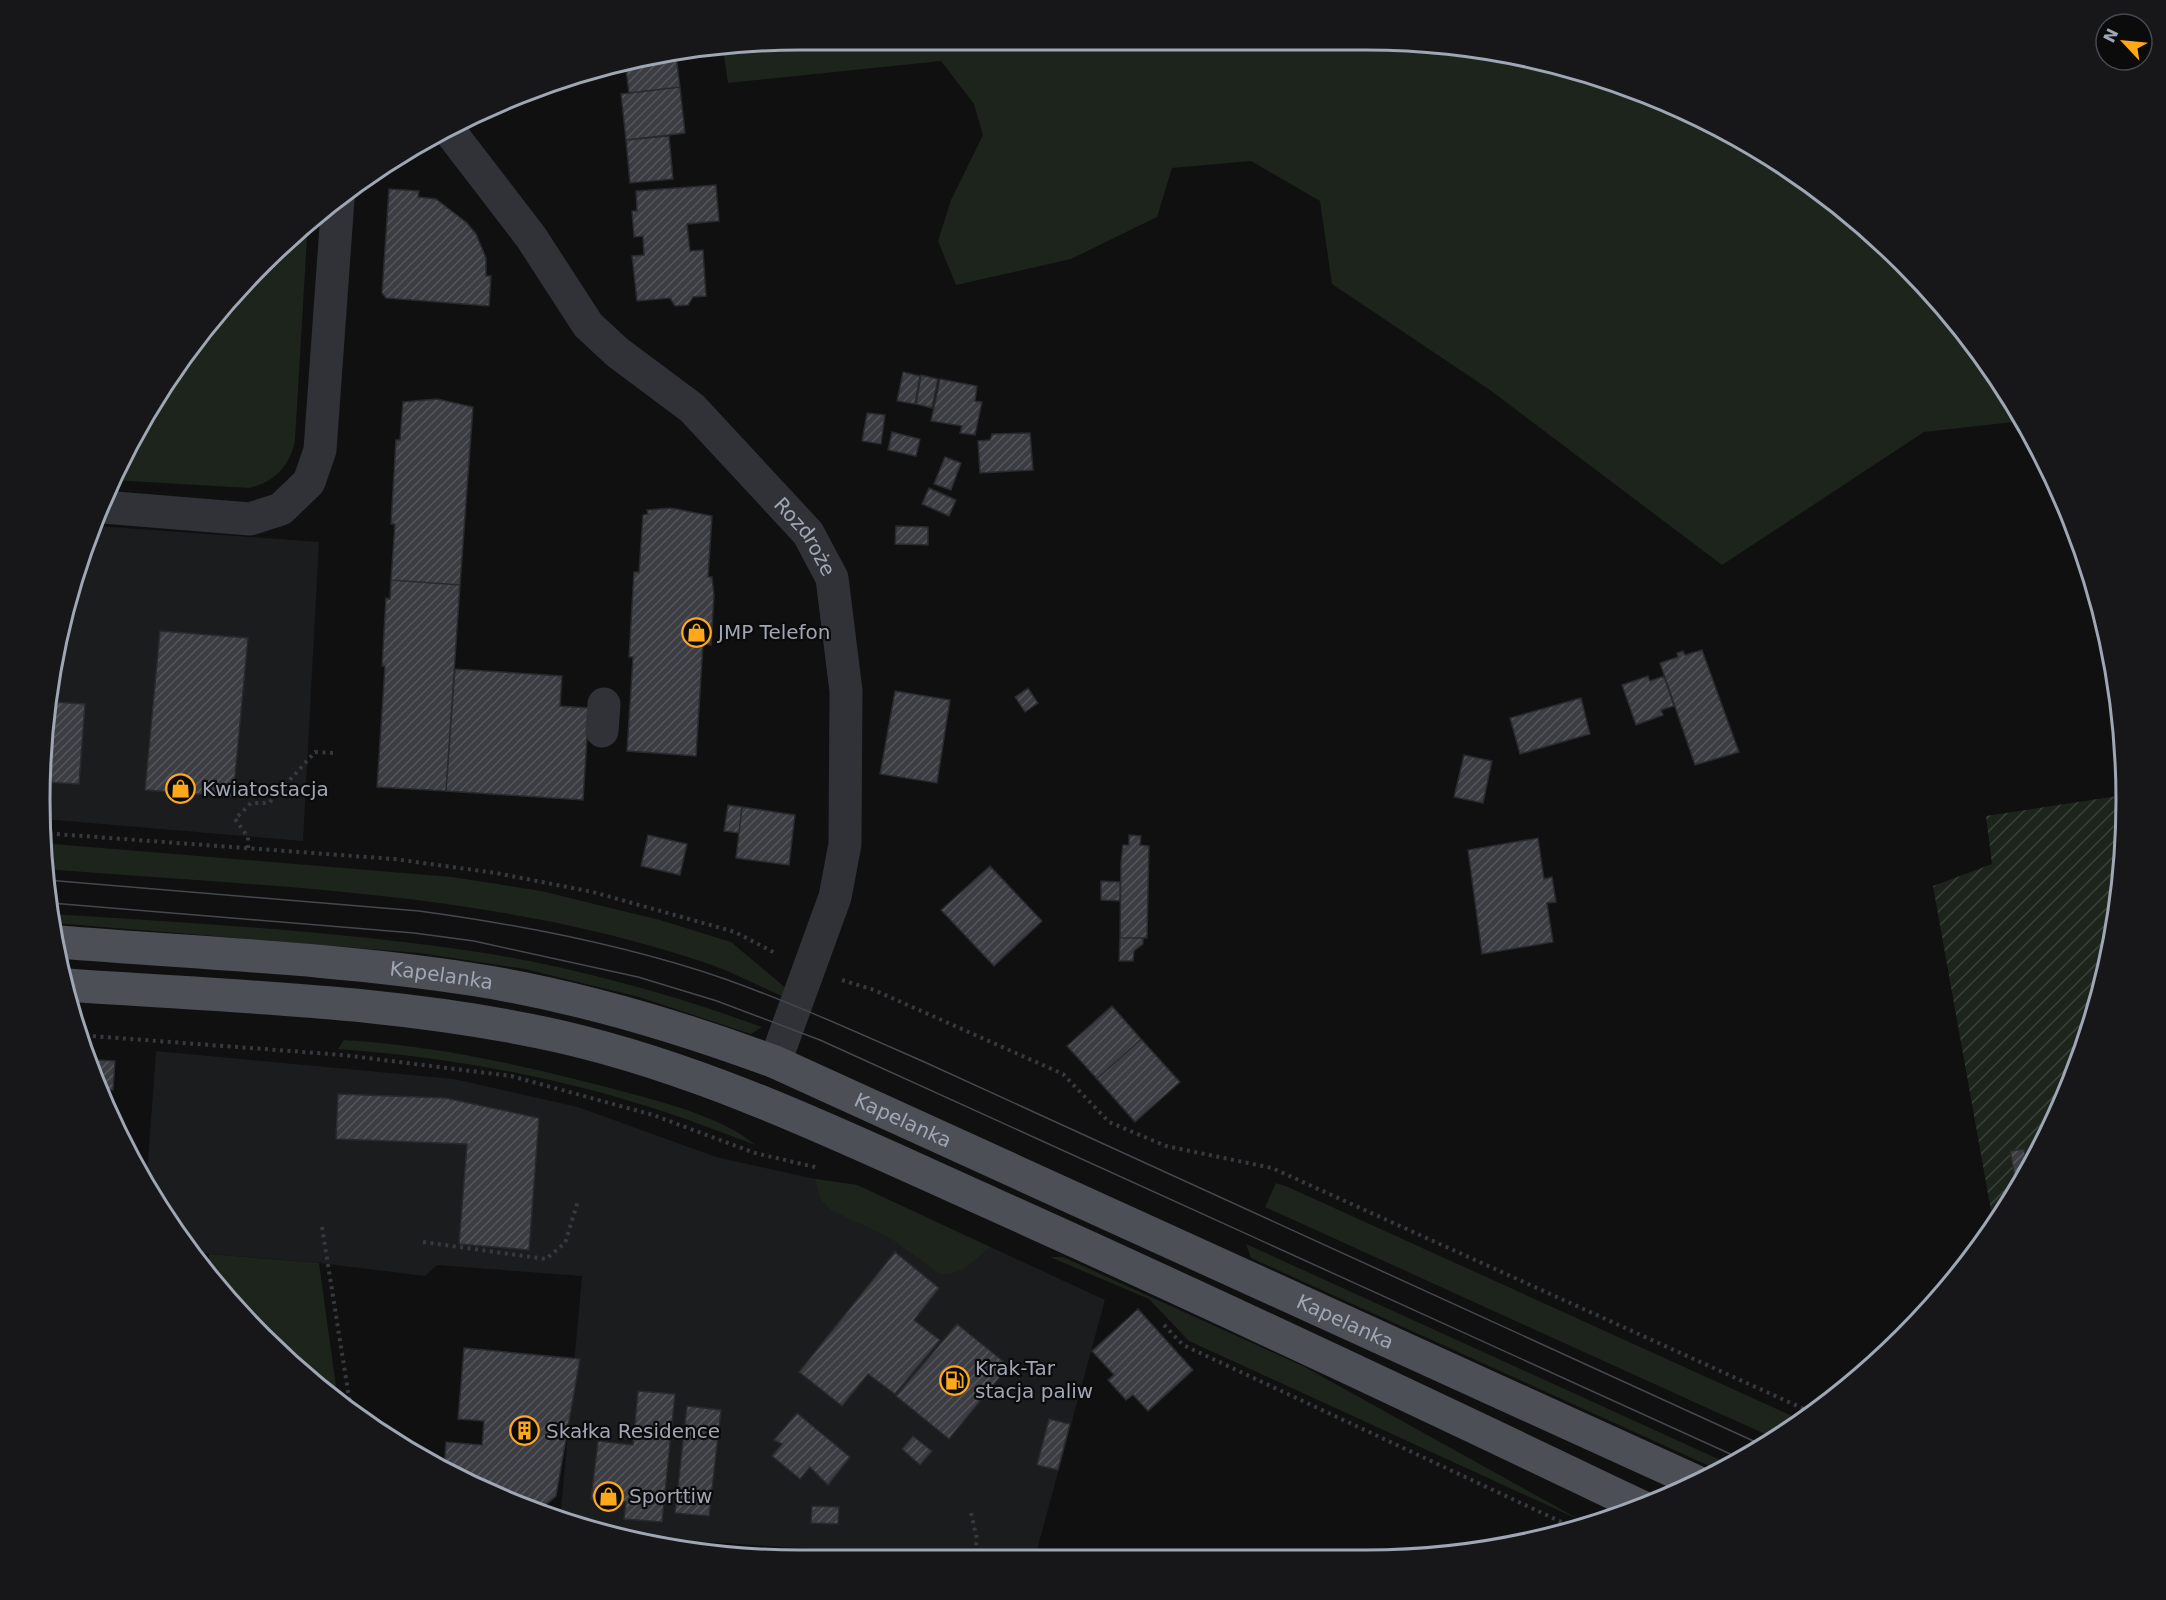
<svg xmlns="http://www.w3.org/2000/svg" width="2166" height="1600" font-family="'DejaVu Sans',sans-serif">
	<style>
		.built { fill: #1b1c1e }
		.grass { fill: #1c241c }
		.garden { fill: url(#garden-furrows) }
		.building { fill: url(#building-hatch); stroke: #292a2e; stroke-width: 1.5 }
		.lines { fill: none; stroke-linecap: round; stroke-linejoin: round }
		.path { stroke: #36393e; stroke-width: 4; stroke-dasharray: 3 4.5; stroke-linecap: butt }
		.minor { stroke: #303237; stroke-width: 33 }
		.major { stroke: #4c4f56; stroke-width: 33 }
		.tram { stroke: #45484e; stroke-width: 1.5 }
		.labels { text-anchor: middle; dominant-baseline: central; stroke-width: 4.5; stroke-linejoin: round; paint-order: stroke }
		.street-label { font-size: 20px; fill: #9fa6b4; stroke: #0b0b0c }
		.poi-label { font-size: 20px; fill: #9fa6b4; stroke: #0b0b0c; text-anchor: start }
		.rim { fill: none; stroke: #9fa6b4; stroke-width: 3 }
	</style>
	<defs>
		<pattern id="garden-furrows" width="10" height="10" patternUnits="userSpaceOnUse" patternTransform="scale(1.5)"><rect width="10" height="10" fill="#1c241c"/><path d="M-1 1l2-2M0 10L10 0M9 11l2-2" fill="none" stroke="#3a413b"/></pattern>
		<pattern id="building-hatch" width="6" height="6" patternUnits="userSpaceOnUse" patternTransform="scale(1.5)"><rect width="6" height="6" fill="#3b3d42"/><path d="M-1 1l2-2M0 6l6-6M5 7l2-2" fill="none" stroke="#54565b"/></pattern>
	</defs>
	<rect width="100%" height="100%" fill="#101011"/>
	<!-- built -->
	<path class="built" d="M96 526 319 542 303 841 43 819 54 652Z
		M156 1051 454 1079 578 1107 716 1157 815 1179 857 1185 1105 1300 1035 1557 944 1558 711 1542 696 1549 560 1521 582 1276 437 1265 425 1276 319 1263 189 1252 146 1188Z"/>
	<!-- grass -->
	<path class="grass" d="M800 39 1415 41 1563 65 1658 97 1789 167 1904 262 1970 337 2022 421 1924 432 1722 565 1490 390 1332 284 1320 201 1251 161 1172 168 1157 217 1071 259 956 285 938 241 951 200 983 135 974 104 941 61 728 83 723 49Z
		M308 221 295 440C290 466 275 482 249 488L112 480 118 463 228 298Z
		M41 843 452 877 541 891 660 920 731 942 787 989 782 996C759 986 736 974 712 965 499 891 267 887 45 869Z
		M53 914C195 923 338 931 478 952 574 967 671 994 762 1027L751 1034 639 997 525 969 419 953 55 923Z
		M344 1040C440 1046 532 1067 625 1092 663 1102 727 1119 755 1145 725 1134 696 1122 665 1112 560 1077 448 1057 338 1049Z
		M815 1179 857 1185 990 1247C976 1259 960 1277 940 1274L890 1238 831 1210 821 1200Z
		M1276 1183 1288 1187 1801 1420 1772 1437 1705 1407 1265 1207Z
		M1246 1244 1727 1463 1716 1469 1251 1258Z
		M209 1254 319 1263 338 1401 299 1372 208 1276Z
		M1050 1257H1063L1303 1366 1584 1522 1189 1341 1149 1299Z"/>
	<!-- garden -->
	<path class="garden" d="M2124 795 2120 900 2086 1045 2025 1181 1988 1232 1992 1216 1933 886 1992 864 1986 816Z"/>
	<!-- building -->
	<path class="building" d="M676 55 680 87 629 93 626 70 614 72 613 64Z
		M680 87 685 133 626 140 621 94Z
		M669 136 673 179 630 183 626 140Z
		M716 185 719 221 687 224 690 251 703 250 706 296 693 297 688 305 675 306 670 298 637 301 632 256 644 255 643 236 634 237 632 211H637L636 191Z
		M389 189 419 191 418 197 436 199 467 223 476 234 486 258V276H491L489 306 386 298 382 293Z
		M903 372 920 376 915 404 897 401Z
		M921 375 938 379 932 408 916 404Z
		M940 379 977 386 975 401 982 402 975 435 960 433 962 426 931 421Z
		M437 399 473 407 460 585 391 580 395 524H391L396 440H400L403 402Z
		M867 413 885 415 881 444 862 441Z
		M892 432 920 439 916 456 888 450Z
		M1030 433 1033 470 980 473 978 441 990 440 992 434Z
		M945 457 961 463 951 490 934 484Z
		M929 488 956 500 949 516 922 504Z
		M671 508 712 516 708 577H712L714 595 711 645 703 644 696 756 627 751 633 657H629L634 572H639L643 515 648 514 647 510Z
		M896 526 928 527V545L895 544Z
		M391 580 460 585 446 791 377 787 385 666H382L386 598 390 599Z
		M160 631 248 638 233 797 145 790Z
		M1702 650 1739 752 1695 765 1660 663 1678 657 1677 653 1683 651 1685 655Z
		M455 669 562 676 560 706 589 708 583 800 446 791Z
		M1648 676 1650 681 1664 676 1674 706 1661 710 1663 715 1636 725 1622 685Z
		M1028 688 1038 703 1025 712 1015 697Z
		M895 691 950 700 937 783 880 774Z
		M1581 698 1590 734 1520 754 1510 718Z
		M55 702 85 704 79 784 45 782 50 710H55Z
		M1464 755 1492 761 1483 803 1454 797Z
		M728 805 742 807 739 833 724 831Z
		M742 807 795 815 789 865 736 858Z
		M648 835 687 844 680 875 641 866Z
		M1129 835 1141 836 1140 845 1149 846 1147 938H1120L1121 861 1123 845H1129Z
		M1538 838 1544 879 1552 877 1556 902 1547 903 1553 942 1482 954 1468 850Z
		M990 866 1042 921 994 966 941 910Z
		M1101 881 1120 882V901L1101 900Z
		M1120 938H1143V944L1134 951 1133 961H1119Z
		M1112 1006 1141 1039 1097 1079 1067 1046Z
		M1141 1039 1180 1082 1135 1122 1097 1079Z
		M98 1060 115 1061 113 1090 99 1089 96 1082Z
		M338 1094 445 1098 539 1118 529 1250 459 1244 467 1144 336 1139Z
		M2024 1149 2029 1172 2024 1182 2016 1184 2010 1151Z
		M895 1252 939 1288 914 1320 940 1340 895 1394 868 1374 842 1406 799 1372Z
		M1138 1309 1193 1370 1148 1411 1133 1395 1126 1400 1108 1380 1114 1375 1092 1351Z
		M957 1324 1009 1366 949 1439 896 1396Z
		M464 1348 580 1359 556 1496 537 1512 444 1470 446 1442 482 1445 484 1421 458 1419Z
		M638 1391 675 1394 662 1522 624 1519 626 1502 591 1499 598 1441 633 1445Z
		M687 1406 721 1410 709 1516 675 1513Z
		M797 1413 850 1457 828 1485 810 1467 800 1479 772 1456 782 1444 774 1440Z
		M1049 1419 1070 1424 1058 1470 1037 1465Z
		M913 1436 932 1451 920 1465 902 1449Z
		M812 1506 839 1507 838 1524 811 1523Z"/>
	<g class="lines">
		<!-- path -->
		<path class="path" d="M42 833 394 859 496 873 593 892 735 932 777 954
			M248 848V837L235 819 251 803H269L315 752 335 753
			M842 980 874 990 1063 1074 1109 1122 1166 1146 1272 1168 1813 1413
			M78 1035 343 1055 511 1076 653 1115 755 1153 819 1168
			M322 1227 351 1410
			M423 1242 546 1259 565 1243 578 1201
			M1164 1325 1183 1345 1570 1526
			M971 1513 977 1539 974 1558"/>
		<!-- minor -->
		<g class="minor">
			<path id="s1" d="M448 129 531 237 588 325 617 352 692 408 808 533 832 578 846 691 845 844 835 897 775 1062"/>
			<path d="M103 507 250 519 281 509 309 482 320 450 338 199"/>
			<path d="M602 731 604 704"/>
		</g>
		<!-- major -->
		<g class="major">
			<path id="s2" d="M59 942C195 953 334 958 470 979 575 995 675 1025 775 1062L1695 1481"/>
			<path d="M68 985C232 997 400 1000 562 1037 713 1072 852 1141 993 1204 1211 1302 1427 1404 1642 1507"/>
		</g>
		<!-- tram -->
		<path class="tram" d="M47 880 419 911C522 925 626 945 725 979 795 1004 863 1035 931 1065L1760 1444
			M51 903 414 933 474 941 638 977 717 1001 820 1040 1737 1457"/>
	</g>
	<!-- icons -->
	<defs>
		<symbol id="shop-ring" viewBox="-11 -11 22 22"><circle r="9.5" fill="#0b0b0c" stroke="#ffa91a" stroke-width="1.5"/><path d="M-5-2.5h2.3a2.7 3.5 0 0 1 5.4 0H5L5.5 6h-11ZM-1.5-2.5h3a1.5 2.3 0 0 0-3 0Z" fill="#ffa91a"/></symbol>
		<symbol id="fuel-ring" viewBox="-11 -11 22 22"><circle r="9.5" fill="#0b0b0c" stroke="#ffa91a" stroke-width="1.5"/><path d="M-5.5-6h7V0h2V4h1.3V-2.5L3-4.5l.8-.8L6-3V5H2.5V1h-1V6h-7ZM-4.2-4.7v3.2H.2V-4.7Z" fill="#ffa91a"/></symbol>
		<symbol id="building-ring" viewBox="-11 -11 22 22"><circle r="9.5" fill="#0b0b0c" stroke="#ffa91a" stroke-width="1.5"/><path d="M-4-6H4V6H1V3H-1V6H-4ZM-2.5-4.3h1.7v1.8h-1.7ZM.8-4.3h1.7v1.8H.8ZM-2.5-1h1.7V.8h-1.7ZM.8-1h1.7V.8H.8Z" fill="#ffa91a"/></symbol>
	</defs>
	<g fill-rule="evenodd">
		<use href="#shop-ring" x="680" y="616" width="33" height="33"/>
		<use href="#shop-ring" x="164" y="772" width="33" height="33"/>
		<use href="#fuel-ring" x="938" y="1364" width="33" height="33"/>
		<use href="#building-ring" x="508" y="1414" width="33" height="33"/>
		<use href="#shop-ring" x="592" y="1480" width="33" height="33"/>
	</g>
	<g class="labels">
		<!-- street labels -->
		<g class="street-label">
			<text stroke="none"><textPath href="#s1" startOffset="546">Rozdroże</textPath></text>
			<text stroke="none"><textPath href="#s2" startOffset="384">Kapelanka</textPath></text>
			<text stroke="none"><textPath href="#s2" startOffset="870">Kapelanka</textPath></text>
			<text stroke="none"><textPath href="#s2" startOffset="1356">Kapelanka</textPath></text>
		</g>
		<!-- poi labels -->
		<g class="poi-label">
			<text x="718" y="632">JMP Telefon</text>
			<text x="202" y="789">Kwiatostacja</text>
			<text x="975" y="1368">Krak-Tar<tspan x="975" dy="23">stacja paliw</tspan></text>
			<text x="546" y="1431">Skałka Residence</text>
			<text x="629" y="1496">Sporttiw</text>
		</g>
	</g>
	<!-- crop -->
	<path d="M0 0H2166V1600H0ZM800 50H1366A750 750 0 0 1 2116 800V800A750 750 0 0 1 1366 1550H800A750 750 0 0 1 50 800V800A750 750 0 0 1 800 50Z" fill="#171719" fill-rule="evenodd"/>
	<path class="rim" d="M800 50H1366A750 750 0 0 1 2116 800V800A750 750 0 0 1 1366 1550H800A750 750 0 0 1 50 800V800A750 750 0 0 1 800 50Z"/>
	<!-- north arrow -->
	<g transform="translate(2124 42) rotate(296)"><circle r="28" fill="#0b0b0c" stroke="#46494f" stroke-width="1.5"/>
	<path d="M0-4.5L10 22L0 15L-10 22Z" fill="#ffa91a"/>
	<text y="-9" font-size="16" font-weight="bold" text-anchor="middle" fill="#9fa6b4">N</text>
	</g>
</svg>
